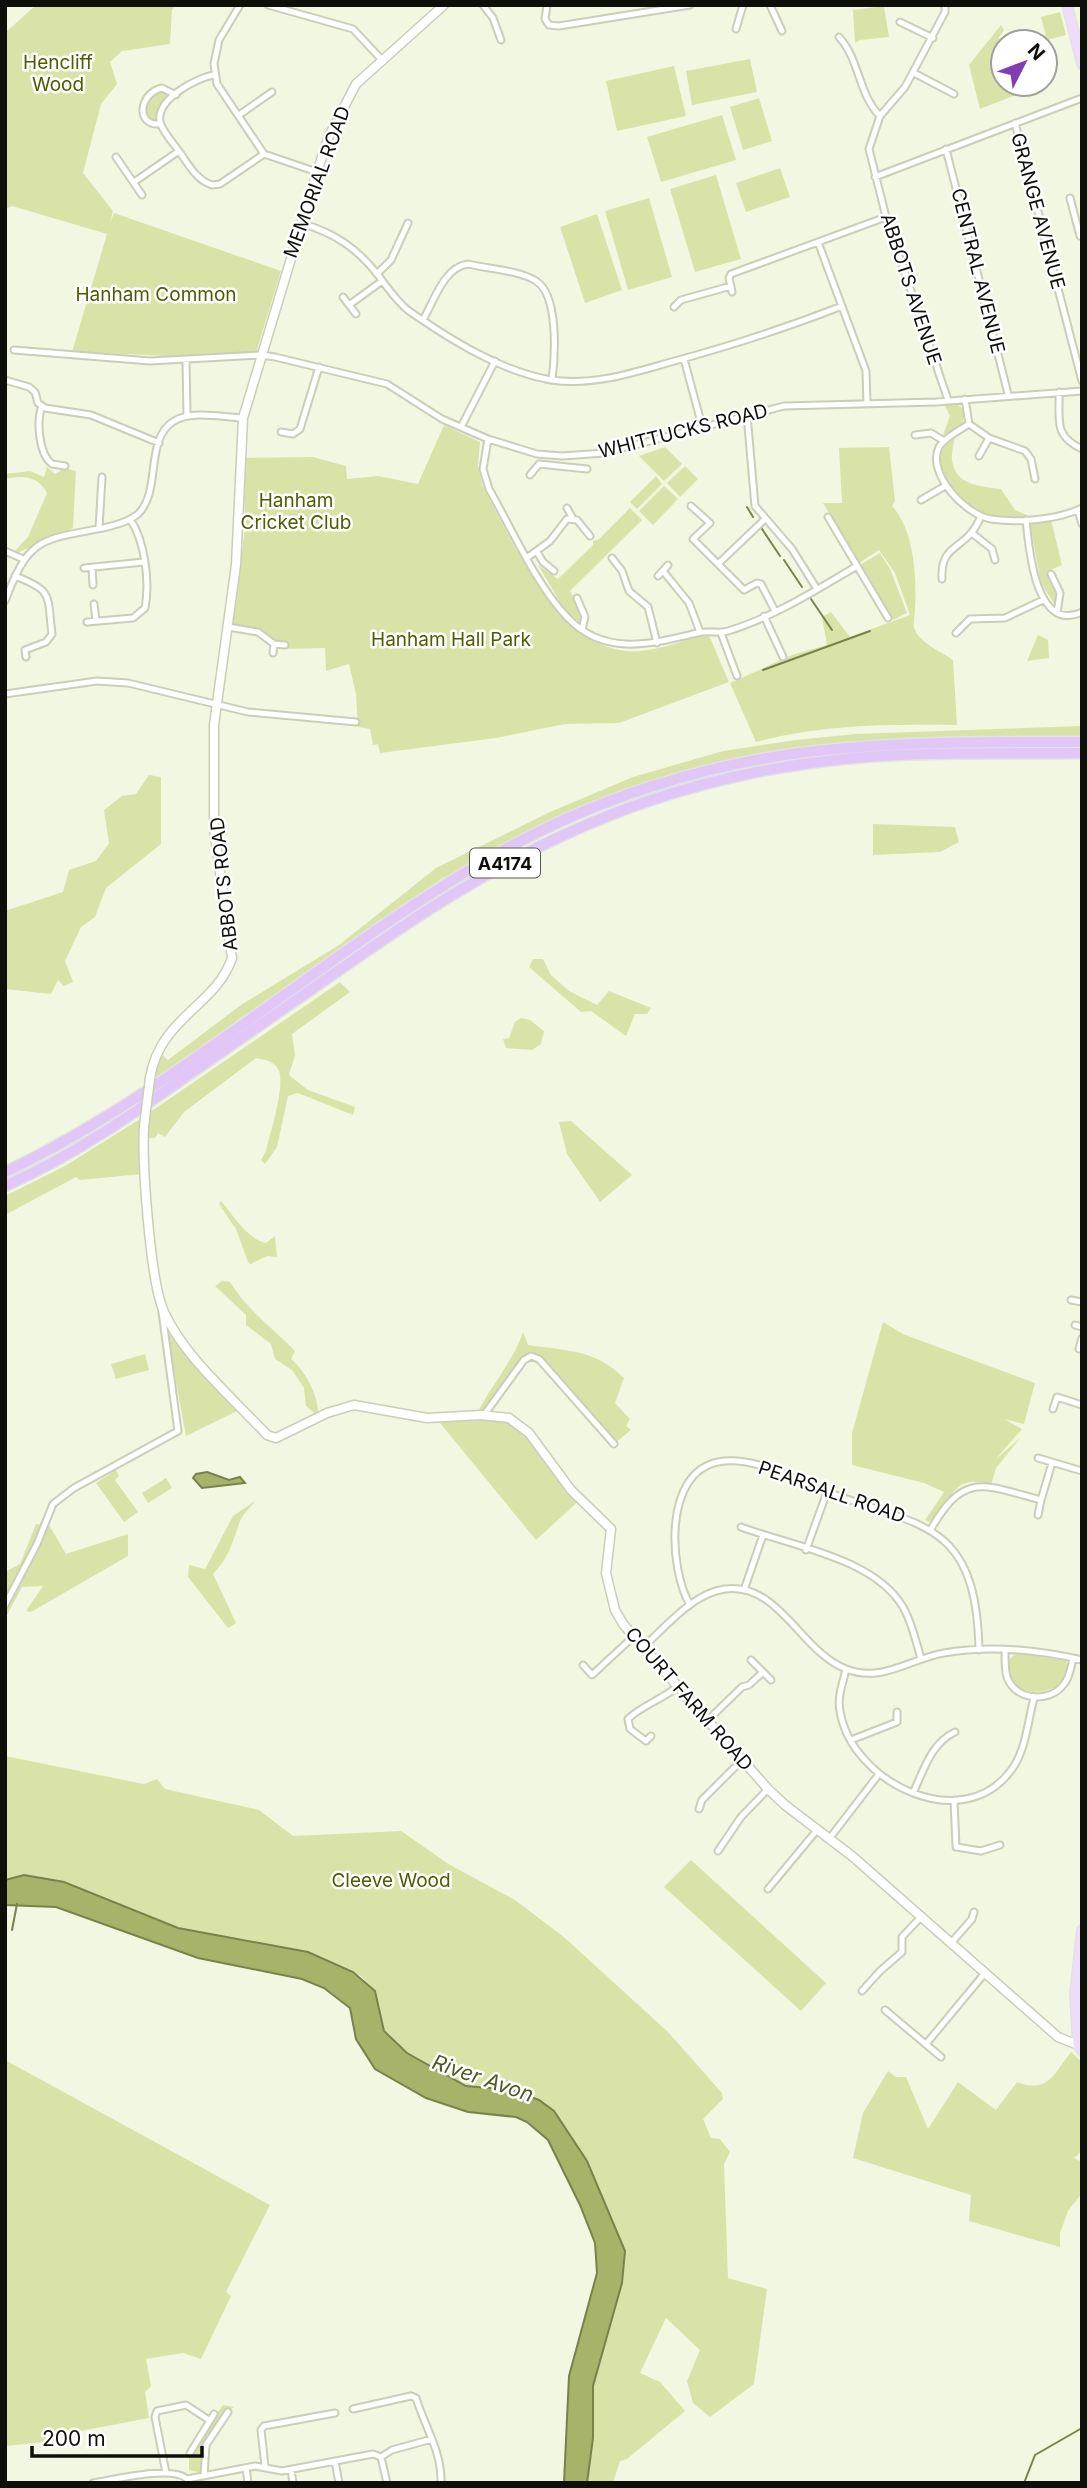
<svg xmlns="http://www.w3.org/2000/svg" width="1087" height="2488" font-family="Inter,sans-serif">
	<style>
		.green { fill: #d9e3a8 }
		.water { fill: #a7b368; stroke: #79824b; stroke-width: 2 }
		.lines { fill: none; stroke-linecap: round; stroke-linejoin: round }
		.stream { stroke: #79824b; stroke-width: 2 }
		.street-casing { stroke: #caceb9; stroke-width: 9 }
		.secondary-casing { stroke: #caceb9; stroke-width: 11 }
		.primary-casing { stroke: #e2e2e1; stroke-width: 12 }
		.highway-casing { stroke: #e2e2e1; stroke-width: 13 }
		.street { stroke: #fff; stroke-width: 5 }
		.secondary { stroke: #fff; stroke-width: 8 }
		.primary { stroke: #edddfb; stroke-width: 9 }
		.highway { stroke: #e1c6f8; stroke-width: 10 }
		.secondary-bridge-casing { stroke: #caceb9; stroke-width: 11; stroke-linecap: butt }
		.secondary-bridge { stroke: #fff; stroke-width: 8 }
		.labels { text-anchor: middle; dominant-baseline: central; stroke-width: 5; stroke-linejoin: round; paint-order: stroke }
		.shield { fill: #fff; stroke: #565752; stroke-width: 2 }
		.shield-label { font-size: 18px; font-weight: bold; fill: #0e0f08 }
		.park-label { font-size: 19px; fill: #525b00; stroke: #fff }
		.street-label { font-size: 19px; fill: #0e0f08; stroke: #fff }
		.water-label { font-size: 21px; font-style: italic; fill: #515922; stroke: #fff }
	</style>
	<rect width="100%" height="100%" fill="#f2f7e1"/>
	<!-- green -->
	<path class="green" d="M36 5H176L172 10 170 44 122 51 110 62 117 84 101 104 83 173 113 211 110 223 114 213 281 271 256 353 170 356 72 352 107 234 12 206 5 209V33Z
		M884 6 889 37 860 40 855 43 853 10Z
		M1060 12 1066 35 1047 40 1041 17Z
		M1001 25 1004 30 999 37 1003 52 994 55 996 60 1003 58V84H1012L1016 95 980 109 969 65Z
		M750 59 757 92 692 105 686 71Z
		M674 66 686 116 617 131 606 81Z
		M162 90 170 94 158 106 156 122 148 117 145 106 151 94Z
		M759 98 772 141 743 150 730 107Z
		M722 115 736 160 661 182 647 137Z
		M780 168 790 197 746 212 736 183Z
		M716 175 741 259 695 272 670 189Z
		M649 198 672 277 628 290 605 211Z
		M597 214 622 290 585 303 560 227Z
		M956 403 964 410 963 425 943 435 950 416 944 404Z
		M444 425 480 442 478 465 482 485C513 542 562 658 640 651 663 649 686 640 708 633L729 682 619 723 565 724 496 738 380 753 378 744 373 745 370 729 358 727 356 694 349 664 326 671 325 648 278 649C265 633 251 629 232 624L245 529 244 458 313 457 346 466 347 479 378 476 418 484Z
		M954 438C954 446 951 453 952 460 955 486 981 486 1001 489L1015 510 1031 517C1018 518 1000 519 987 515 959 506 918 460 954 438Z
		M665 447 682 464 664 481 639 456Z
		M889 447 895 501 892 506C914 529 917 578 915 609 915 616 912 624 915 630 920 643 942 652 953 660L957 725C889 724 822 724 756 742L730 683 792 655 827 645 822 617 831 612 850 637 910 615 895 573 879 550 859 563 823 503H842L839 448Z
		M685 466 698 479 680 497 667 483Z
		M47 467 55 474 65 468 76 471 73 528 17 553 15 551 28 537 47 493C38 476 23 475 5 479V474L30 471 44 477Z
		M656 476 662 484 637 509 630 502Z
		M664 486 678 499 653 525 639 511Z
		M630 508 642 520 570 591 581 611 582 620 579 622 565 610 538 565 558 579 593 545V541L599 539Z
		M1051 520 1062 565 1050 570C1049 585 1059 593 1057 608L1041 583 1030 523Z
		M880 553 890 569 907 613 893 620 860 565Z
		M1038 635 1048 640 1049 658 1027 661Z
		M1082 726V739L806 748 707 766 624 791 441 879 336 956 239 1019 209 1046 155 1082 160 1053 168 1060 241 1005 339 945 436 868 550 812 633 777 723 751 796 740 855 734Z
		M149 775 161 777V844L106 888 95 917 81 927 65 961 73 982 64 986 58 980 51 994 5 989V911L63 892 69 870 96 861 109 843 104 810 122 796 136 794Z
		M873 824 955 827 959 842 940 852 873 855Z
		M533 959H543L551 975 569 991 597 1005 609 991 651 1008 647 1014H635L626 1036 591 1011 581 1012 529 967Z
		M340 982 350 992 292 1034 295 1055 289 1075 308 1090 355 1107 353 1115 298 1093 288 1096 277 1147 265 1164 261 1160 266 1151C270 1133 285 1088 279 1071 275 1061 265 1060 256 1058L184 1112 165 1137 158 1133 155 1138H147L146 1125 140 1128V1140L136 1142 140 1141 142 1174 80 1180 76 1177 5 1215V1196L65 1166 140 1119Z
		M521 1018 530 1020 544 1031 541 1044 532 1050 506 1048 503 1039 509 1038 515 1022Z
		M571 1121 632 1175 600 1202 567 1154 559 1122Z
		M221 1201C233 1215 247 1239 266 1243L275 1236 277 1257 267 1256 251 1264 248 1262 236 1229 219 1204Z
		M222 1281 230 1282C247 1310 272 1327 295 1351L291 1359C305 1370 320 1398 318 1416L306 1406 304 1388 292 1370 275 1359 271 1344 246 1325V1315L215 1286Z
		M883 1322 903 1334 1035 1383 1024 1424 1004 1419 1022 1429 995 1460 1021 1437 996 1468 991 1485C950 1471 951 1506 930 1522L925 1520 944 1492 924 1483 852 1465V1433Z
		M523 1332 528 1345C567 1351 595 1349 624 1378L615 1403 630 1419 626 1426 631 1430 614 1444 605 1440 539 1360 527 1357 485 1415 517 1422 581 1499 536 1540 440 1423 444 1418 481 1415 479 1410C492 1384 514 1360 523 1332Z
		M171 1334 239 1410 186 1436 168 1338Z
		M145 1354 149 1370 116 1379 111 1364Z
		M116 1470 119 1476 115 1480 138 1512 124 1522 96 1483Z
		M166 1478 172 1488 148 1503 142 1493Z
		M255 1501C250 1508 241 1516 239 1524 232 1544 228 1559 213 1574L236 1623 228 1628 188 1577 189 1565 205 1569 233 1516Z
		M36 1524 49 1525 66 1554 128 1534V1556L31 1612 26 1611 43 1586 22 1587 5 1619V1572L20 1564Z
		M1016 1653 1066 1661C1082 1694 1002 1710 1009 1660Z
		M5 1756 144 1784 157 1779 165 1789 259 1810 293 1836 401 1831 450 1865 515 1900 565 1938 668 2032 722 2093 723 2099 703 2119 711 2138 720 2139 730 2152 724 2164 728 2278 767 2289 754 2384 710 2417 693 2403 687 2381 700 2350 666 2318 640 2373 660 2382 685 2411 627 2459 620 2461 613 2483H587L593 2438V2386L622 2283 625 2251 587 2161 554 2111 539 2100 512 2090 466 2086 423 2064 396 2045 384 2031 375 1991 361 1976 308 1952 178 1928 64 1882 24 1875 5 1880Z
		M691 1860 826 1983 801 2011 664 1887Z
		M1071 2052 1082 2062V2151L1074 2158 1082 2162V2193L1068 2211 1060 2233V2247L969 2221 971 2195 853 2158 863 2113 888 2071 896 2077H906L928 2129 958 2082 996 2110 1017 2082C1048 2094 1054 2074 1071 2052Z
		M5 2060 270 2205 226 2292 231 2296 201 2359 183 2353 146 2359 151 2386 145 2392 149 2418 54 2436V2441L5 2446Z
		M223 2405 234 2407C212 2420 200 2447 202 2473L189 2470V2453L193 2455 200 2436Z"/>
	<!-- water -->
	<path class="water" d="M207 1472 229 1480 240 1477 245 1483 202 1488 193 1478 196 1474Z
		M24 1875 64 1882 178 1928 308 1952 353 1972 375 1991 384 2031 407 2053 466 2086 512 2090 539 2100 554 2111 587 2161 625 2251 622 2283 593 2386V2438L587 2483H564L569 2376 597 2273 595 2243 580 2205 548 2140 527 2122 516 2117 468 2112 426 2098 375 2069 356 2039 350 2008 324 1988 302 1979 198 1958 56 1907 5 1905V1880Z"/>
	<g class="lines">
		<!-- stream -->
		<path class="stream" d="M747 507 753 517
			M760 526 780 556
			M784 560 802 587
			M811 599 832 630
			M763 670 870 631
			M12 1930 17 1904
			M1024 2483 1035 2455 1082 2428"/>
		<defs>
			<path id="street" d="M240 5 219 40 214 64 217 84 264 154 317 172
				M268 5 353 29 382 60
				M483 5 493 18 501 40
				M547 5 545 19 549 25 559 26 690 5
				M770 5 782 31
				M945 5V12L905 87 880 116 869 149 886 217 948 400
				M900 22 933 38
				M736 29 743 5
				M839 37C860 60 858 94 880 116
				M914 73 954 94
				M214 75C196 78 156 99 160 122 163 133 175 145 181 154 190 167 197 180 212 185L220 184 264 154
				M239 115 272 92
				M1015 123 1082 381
				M160 124C135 126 139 93 162 88L176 95
				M946 149 1008 394
				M116 157 142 195
				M875 177 1082 98
				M134 182 179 151
				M1070 198 1080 236
				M301 223C334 233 356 247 378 275 387 287 397 302 409 311 451 340 500 371 551 380 593 386 632 373 671 362 730 346 786 328 842 306
				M818 242 866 371 867 404
				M377 274 391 260 408 223
				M732 292 729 278 731 274 886 217
				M343 297 356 314
				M349 305 382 281
				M674 307 681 300 731 286
				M423 320C434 301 444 267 468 264 488 269 518 270 536 281 559 295 555 357 552 380
				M14 350 150 361 261 355 275 357 387 384 442 419 488 439 537 454 562 456 604 453 784 406 936 402 1082 391
				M684 359 702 426
				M186 360 187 416
				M5 380 29 387 35 392 38 403 45 408 91 415 159 443
				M1059 392C1060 421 1053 435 1082 449
				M965 399 969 424C960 430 944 438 939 447 926 474 966 515 991 519 1018 523 1057 520 1082 508
				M42 406C36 422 39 454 52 464L65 466
				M747 415 755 506 792 549 817 589
				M969 424 989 438 1025 451 1031 459 1035 479
				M461 427 495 361
				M281 432 293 434 300 429 319 367
				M915 435 931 433 944 441
				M488 439 483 469 489 489C512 529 535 583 567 617 604 657 651 644 697 633 708 630 718 634 728 631 774 617 816 590 857 566
				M979 456 989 438
				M530 475 539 464 587 469
				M921 500 945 486
				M691 506 710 523 693 539 744 590 757 583 761 584 775 611
				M567 508 572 517
				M1078 510 1082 524
				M828 517 888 618
				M1026 520C1029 548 1035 634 1082 612
				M99 528 102 477
				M973 534 992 549 995 560
				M5 551 23 559
				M537 552 543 562 554 571
				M528 557 550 541 567 519 577 520 590 536
				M612 558 622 571 629 591 648 607 657 643
				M718 564 764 520
				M84 568 144 562
				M92 568 93 585
				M663 571 689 603 700 632
				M1051 574 1060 593 1057 613
				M15 576C54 591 47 595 52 634L46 642 25 650 26 657
				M658 576 668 565
				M942 579C940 541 967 552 981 516
				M577 598 585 617 582 630
				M5 601C29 537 40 540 103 528 115 525 128 522 138 514 162 491 144 439 174 421 192 410 223 417 243 418
				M94 604 96 620
				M764 616 783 657
				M87 622 133 618 145 608C150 582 145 541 130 519
				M228 627 258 632 274 644 273 653
				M721 633 737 676
				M956 633 970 619 1005 618 1043 600
				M274 644 285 645
				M5 694 97 681 128 683 248 712 356 722
				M1071 1300 1082 1302
				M1075 1325 1082 1327
				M1079 1349 1082 1338
				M1053 1409 1057 1397 1082 1405
				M484 1415 524 1360 531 1356 539 1359 614 1444
				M1038 1458 1082 1471
				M1038 1515 1041 1500
				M741 1527C792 1546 874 1558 903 1607 912 1623 916 1641 921 1659
				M931 1529C964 1471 984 1485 1041 1500L1052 1463
				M806 1550 827 1492
				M744 1590 763 1535
				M5 1605 37 1544 53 1504 74 1488 178 1431 162 1312
				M690 1605C669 1569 663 1473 718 1462 751 1455 789 1477 819 1489 921 1528 976 1518 979 1650
				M643 1647C666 1627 693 1593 725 1589 779 1582 801 1652 846 1669 882 1683 909 1659 944 1653 988 1645 1038 1650 1082 1660
				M1005 1650C1005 1657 1005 1666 1006 1673 1011 1700 1049 1705 1064 1684 1070 1677 1071 1667 1073 1658
				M583 1665 592 1675 634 1636
				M846 1669C843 1683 837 1697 840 1711 851 1782 963 1838 1012 1769 1026 1750 1028 1720 1034 1698
				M763 1672 771 1680
				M708 1720 742 1687 749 1685 763 1672 751 1660
				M651 1736 646 1741 630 1729 628 1719C642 1705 662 1700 678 1686
				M851 1740 897 1722V1712
				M913 1793C924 1770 931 1743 955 1732
				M954 1800 956 1847 981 1851 1000 1845
				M699 1809 702 1800 742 1760
				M829 1839 879 1774
				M718 1851 741 1817 768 1789
				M768 1889 817 1830
				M951 1943 972 1919 974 1912
				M862 1991 880 1971 902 1952V1937L921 1917
				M885 2010 941 2057
				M926 2044 985 1973
				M353 2409 411 2396 416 2398C425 2427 442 2452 441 2483
				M190 2453 214 2414
				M381 2457 387 2483
				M335 2461 339 2483
				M265 2466 261 2430 264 2426 335 2413
				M246 2468 248 2483
				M291 2470 293 2483
				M166 2473 155 2417 157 2411 186 2405 209 2420
				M204 2476 206 2445 228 2412
				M187 2479 255 2466 282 2471 373 2454 381 2457 392 2450 432 2439
				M93 2483C113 2480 173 2465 187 2479"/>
			<path id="secondary" d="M150 1078C160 1017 216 1006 232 958L214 829V725L236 565 243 418 318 169 329 136 356 84 444 5
				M144 1126C142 1163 150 1281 164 1312 184 1357 234 1399 267 1435L276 1438 327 1413 354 1405 427 1418 481 1415 509 1418 529 1433 571 1490 611 1529 606 1573 615 1610 623 1624 768 1789 785 1805 852 1856 1058 2037 1078 2045"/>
			<path id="primary" d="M1067 5 1082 64
				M1082 1930 1075 1994 1078 2045 1082 2051"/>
			<path id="highway" d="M5 1172C184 1086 330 947 502 851 595 799 702 765 807 752 898 741 991 742 1082 742
				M5 1186C73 1156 133 1114 194 1071 261 1025 328 977 396 931 541 833 678 774 854 758 930 751 1006 754 1082 753"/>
		</defs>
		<!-- street casing -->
		<use href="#street" class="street-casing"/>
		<!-- secondary casing -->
		<use href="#secondary" class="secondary-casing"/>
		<!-- primary casing -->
		<use href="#primary" class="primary-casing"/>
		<!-- highway casing -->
		<use href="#highway" class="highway-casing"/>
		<!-- street -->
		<use href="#street" class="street"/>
		<!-- secondary -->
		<use href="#secondary" class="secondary"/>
		<!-- primary -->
		<use href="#primary" class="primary"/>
		<!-- highway -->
		<use href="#highway" class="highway"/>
		<defs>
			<path id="secondary-bridge" d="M144 1126 150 1078"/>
		</defs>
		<!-- secondary-bridge casing -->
		<use href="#secondary-bridge" class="secondary-bridge-casing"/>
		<!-- secondary-bridge -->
		<use href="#secondary-bridge" class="secondary-bridge"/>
	</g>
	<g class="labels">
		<!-- shield labels -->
		<rect class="shield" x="470" y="848.5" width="70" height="29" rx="5"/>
		<g class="shield-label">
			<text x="505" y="863">A4174</text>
		</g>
		<!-- park labels -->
		<g class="park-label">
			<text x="58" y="62">Hencliff<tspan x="58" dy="22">Wood</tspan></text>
			<text x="156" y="294">Hanham Common</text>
			<text x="296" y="500">Hanham<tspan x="296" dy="22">Cricket Club</tspan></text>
			<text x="451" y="639">Hanham Hall Park</text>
			<text x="391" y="1880">Cleeve Wood</text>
		</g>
		<!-- street labels -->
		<g class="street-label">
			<text transform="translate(317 182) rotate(-70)">MEMORIAL ROAD</text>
			<text transform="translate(1038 211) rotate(75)">GRANGE AVENUE</text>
			<text transform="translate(978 271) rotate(76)">CENTRAL AVENUE</text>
			<text transform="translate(911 289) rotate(72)">ABBOTS AVENUE</text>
			<text transform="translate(683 431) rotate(-14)">WHITTUCKS ROAD</text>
			<text transform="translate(224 884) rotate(-96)">ABBOTS ROAD</text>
			<text transform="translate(832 1492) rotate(19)">PEARSALL ROAD</text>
			<text transform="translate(689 1699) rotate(49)">COURT FARM ROAD</text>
		</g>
		<!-- water labels -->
		<g class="water-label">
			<text transform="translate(483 2078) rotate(19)">River Avon</text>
		</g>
	</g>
	<!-- border -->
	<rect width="1087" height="2488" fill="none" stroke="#0e0f08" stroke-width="14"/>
	<!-- north arrow -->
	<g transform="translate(1024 63) rotate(48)"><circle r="33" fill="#ffffff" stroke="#9f9f9c" stroke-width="2"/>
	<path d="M0-5L12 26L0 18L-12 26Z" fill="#833db0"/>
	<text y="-10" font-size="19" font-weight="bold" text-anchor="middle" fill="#0e0f08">N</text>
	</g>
	<!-- scale -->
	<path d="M32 2446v10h170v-10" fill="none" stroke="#0e0f08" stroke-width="3.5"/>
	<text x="42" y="2446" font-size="21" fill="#0e0f08" stroke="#ffffff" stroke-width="5" paint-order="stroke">200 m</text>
</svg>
